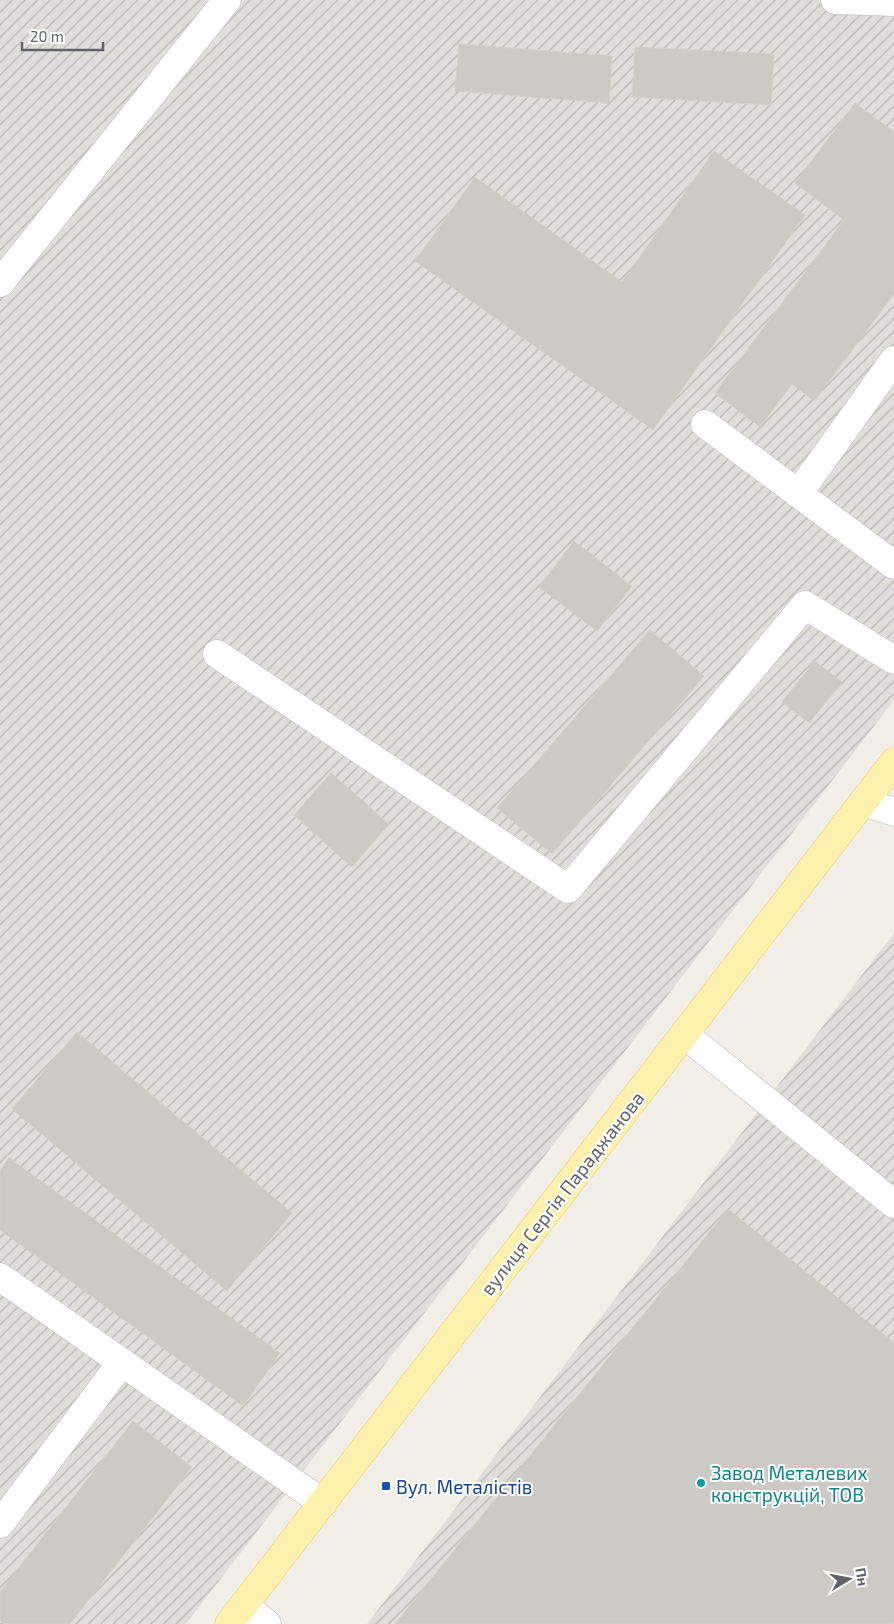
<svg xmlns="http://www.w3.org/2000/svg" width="894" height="1624" font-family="'Exo 2',sans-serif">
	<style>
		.industrial { fill: url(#industrial-furrows) }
		.building { fill: #cccac5; stroke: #d6d1c6 }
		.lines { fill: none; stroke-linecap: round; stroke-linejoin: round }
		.minor-casing { stroke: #b5b8bc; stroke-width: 29 }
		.major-casing { stroke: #f2c960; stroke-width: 29 }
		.minor { stroke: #fff; stroke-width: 28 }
		.major { stroke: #fff2af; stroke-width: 28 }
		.culture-dot { fill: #0f9aa8; stroke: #fff; stroke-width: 2 }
		.transit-dot { fill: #1a4fb4; stroke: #fff; stroke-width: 2 }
		.labels { text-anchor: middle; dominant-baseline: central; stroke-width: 4; stroke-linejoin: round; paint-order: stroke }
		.street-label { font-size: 19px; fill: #5f6368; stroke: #fff }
		.culture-label { font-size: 19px; fill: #0d838f; stroke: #fff; text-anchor: start }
		.transit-label { font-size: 19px; fill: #164399; stroke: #fff; text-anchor: start }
	</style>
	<defs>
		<pattern id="industrial-furrows" width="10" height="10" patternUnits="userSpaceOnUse" patternTransform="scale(1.25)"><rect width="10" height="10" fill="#e0deda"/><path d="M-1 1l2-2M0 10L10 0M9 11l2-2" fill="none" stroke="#b9b8b5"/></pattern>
	</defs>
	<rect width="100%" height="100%" fill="#f1efe8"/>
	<!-- industrial -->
	<path class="industrial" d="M0 0H894V700L186 1624H0Z
		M894 933V1624H367Z"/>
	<!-- building -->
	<path class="building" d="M459 44 612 56 609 103 455 91Z
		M635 47 774 54 771 105 632 97Z
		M855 103 894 132V294L814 401 792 384 760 427 715 393 844 220 795 183Z
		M714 151 805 215 653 430 415 261 475 177 622 282Z
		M574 541 632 586 597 631 539 587Z
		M650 630 704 676 552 854 497 808Z
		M815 661 842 682 809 723 782 702Z
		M331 773 389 824 352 867 294 815Z
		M77 1032 292 1213 227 1291 12 1109Z
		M9 1158 280 1353 243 1406 0 1230V1170Z
		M728 1209 894 1343V1624H395Z
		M133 1421 192 1467 70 1624H4L0 1621V1592Z"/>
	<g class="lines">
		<defs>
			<path id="minor" d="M835 0 894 2
				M0 283 227 0
				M705 424 894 565
				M798 494 894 360
				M217 654 568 889 805 605 894 660
				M863 802 894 812
				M684 1034 894 1204
				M0 1277 323 1503
				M0 1524 122 1362
				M244 1605 267 1624"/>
			<path id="major" d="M229 1624 894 762"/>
		</defs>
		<!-- minor casing -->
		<use href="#minor" class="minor-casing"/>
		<!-- major casing -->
		<use href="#major" class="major-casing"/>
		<!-- minor -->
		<use href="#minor" class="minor"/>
		<!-- major -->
		<use href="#major" class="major"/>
	</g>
	<!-- markers -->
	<circle class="culture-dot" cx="701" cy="1483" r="5"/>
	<rect class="transit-dot" x="381" y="1481" width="10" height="10" rx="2.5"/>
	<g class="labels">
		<!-- street labels -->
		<g class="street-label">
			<text transform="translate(562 1193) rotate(-52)">вулиця Сергія Параджанова</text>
		</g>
		<!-- culture labels -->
		<g class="culture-label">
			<text x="711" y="1472">Завод Металевих<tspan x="711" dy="22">конструкцій, ТОВ</tspan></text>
		</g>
		<!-- transit labels -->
		<g class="transit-label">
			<text x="396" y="1486">Вул. Металістів</text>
		</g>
	</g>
	<!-- north arrow -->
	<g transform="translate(849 1579) rotate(80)" stroke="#ffffff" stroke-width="4" paint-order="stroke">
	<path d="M0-4L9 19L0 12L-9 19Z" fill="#5f6368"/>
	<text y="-8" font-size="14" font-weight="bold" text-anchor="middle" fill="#5f6368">Пн</text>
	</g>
	<!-- scale -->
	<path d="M22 42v8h81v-8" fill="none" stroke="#5f6368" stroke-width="2.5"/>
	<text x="30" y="42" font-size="15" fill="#5f6368" stroke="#ffffff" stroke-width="4" paint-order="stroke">20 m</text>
</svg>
